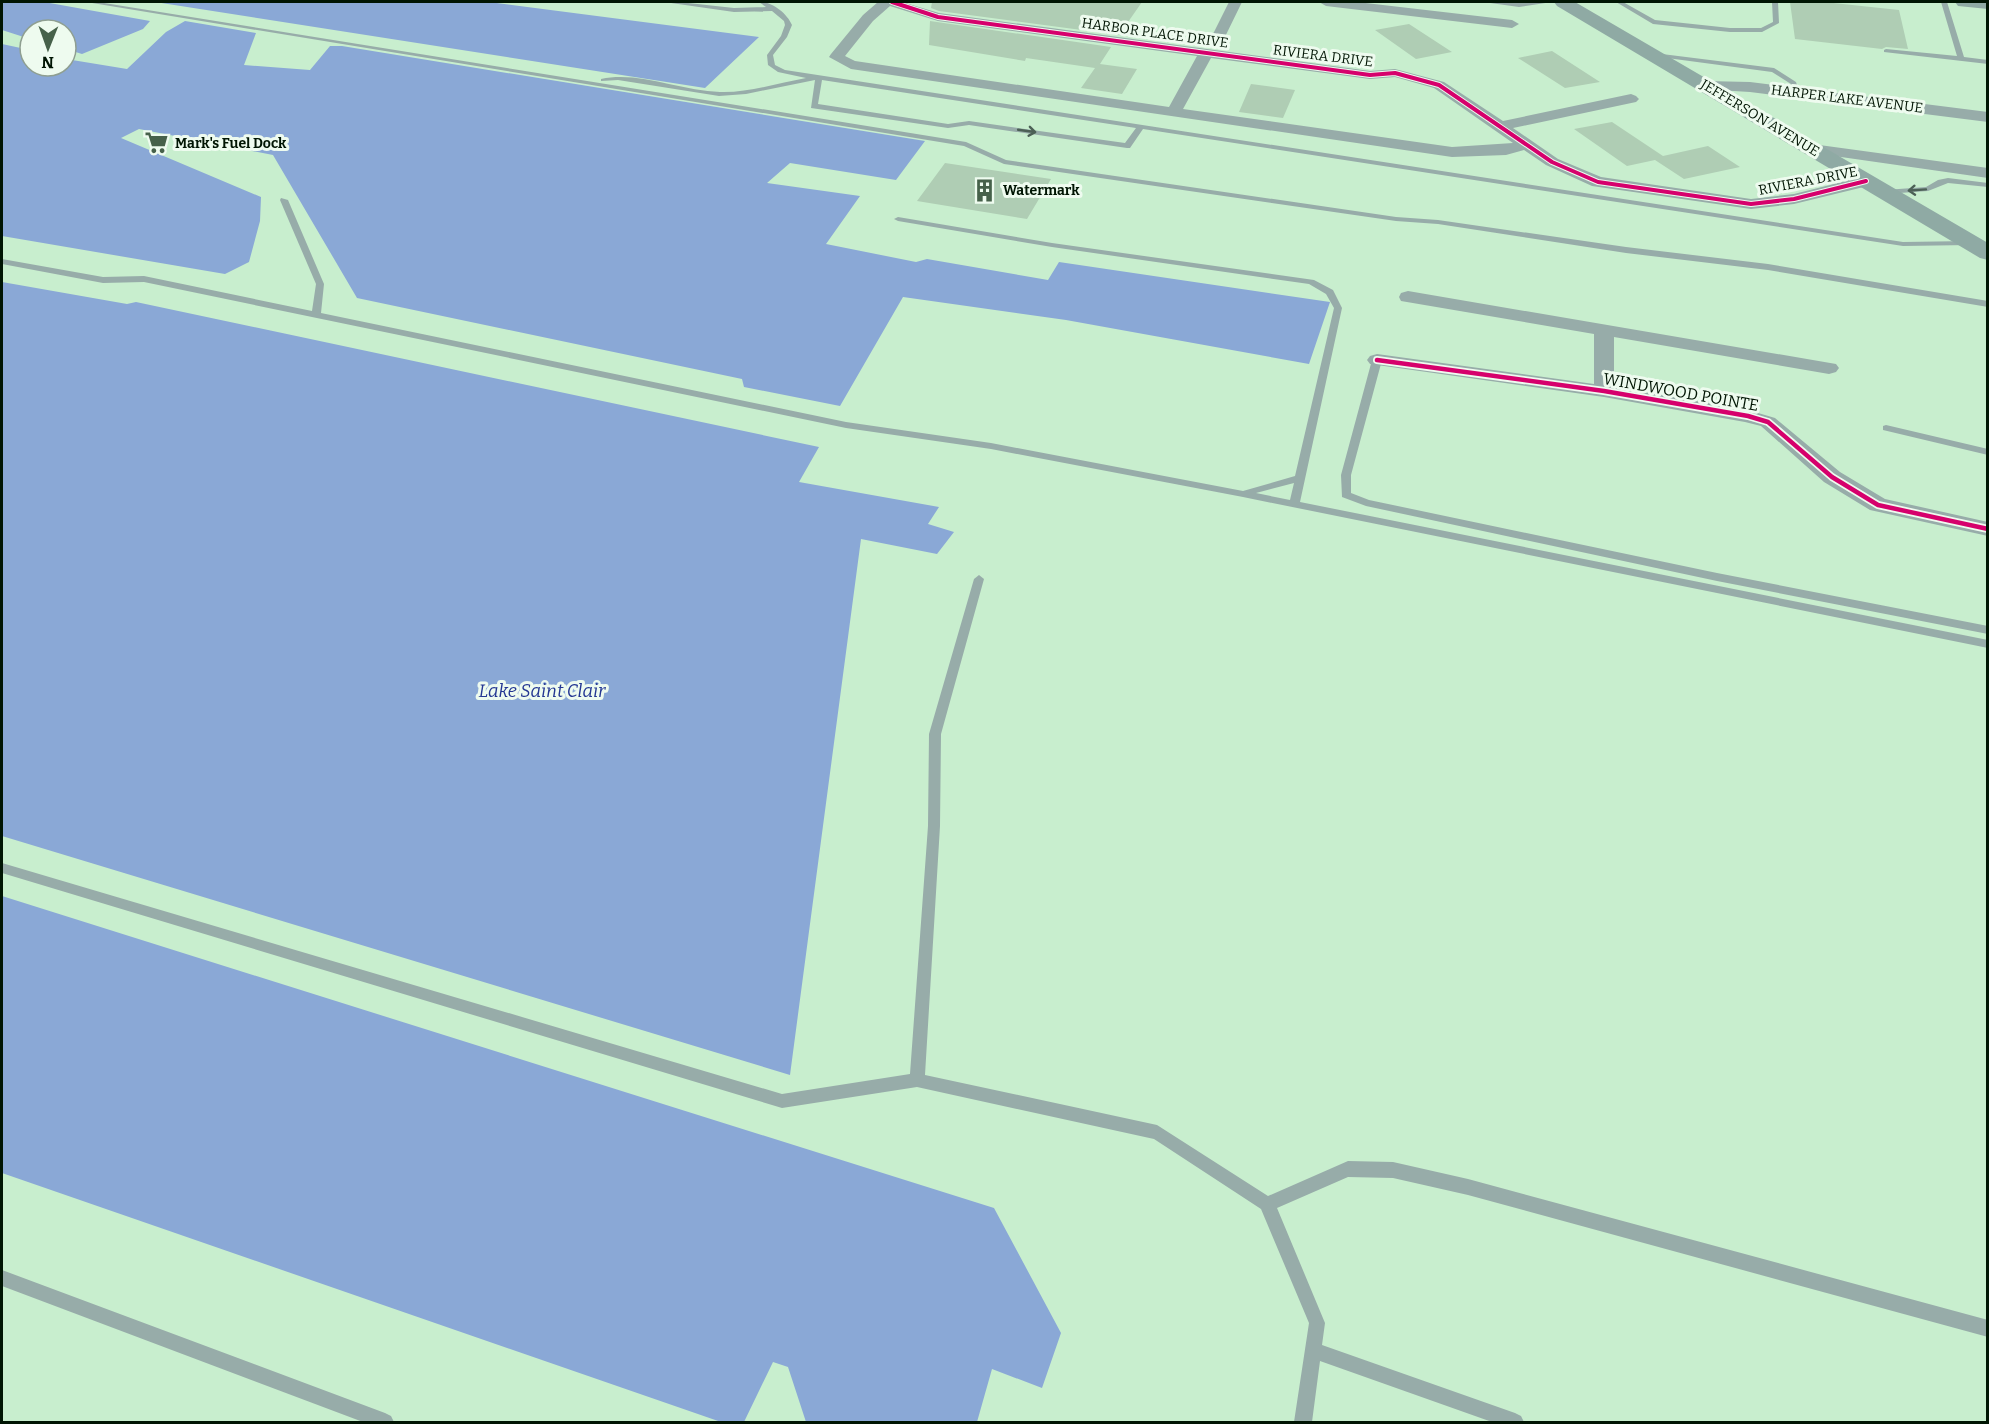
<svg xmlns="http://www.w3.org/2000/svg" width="1989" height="1424" font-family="Bitter,serif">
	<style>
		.water { fill: #8aa8d6 }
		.building { fill: #afcdb4 }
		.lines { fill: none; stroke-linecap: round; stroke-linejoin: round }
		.lane { fill: #97aca9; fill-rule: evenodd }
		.street { fill: #97aca9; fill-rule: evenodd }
		.secondary { fill: #8faaa4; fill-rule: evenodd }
		.cycleway-far1-casing { stroke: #eefbef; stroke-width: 6 }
		.cycleway-casing { stroke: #eefbef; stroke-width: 8 }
		.cycleway-far1 { stroke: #d6006c; stroke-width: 4 }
		.cycleway { stroke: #d6006c; stroke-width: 4.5 }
		.oneway { stroke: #4c6056 }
		.labels { text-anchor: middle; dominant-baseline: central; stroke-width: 6; stroke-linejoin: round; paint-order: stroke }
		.far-street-label { font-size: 14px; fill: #001503; stroke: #eefbef }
		.far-poi-label { font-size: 14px; font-weight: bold; fill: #001503; stroke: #eefbef; text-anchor: start }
		.street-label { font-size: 16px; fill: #001503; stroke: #eefbef }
		.water-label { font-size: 18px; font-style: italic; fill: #233692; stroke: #eefbef }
	</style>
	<rect width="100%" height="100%" fill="#c8eece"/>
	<!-- water -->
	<path class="water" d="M2 2H44L150 21 143 29 82 54 66 49V30H30V39L2 30Z
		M155 2H489L759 37 705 88Z
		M185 21 256 33 244 65 310 70 330 46H342L925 141 896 180 790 163 767 183 860 196 826 244 916 262 927 259 1048 280 1059 262 1330 302 1309 364 1066 320 903 297 840 406 744 387 742 379 357 298 273 155 139 129 121 138 261 197 260 221 249 262 225 274 2 236V44L30 50V66H66V59L127 69 166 32Z
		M2 282 127 304 136 302 819 447 799 482 939 507 928 524 954 532 937 554 861 539 790 1075 2 836Z
		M2 896 994 1208 1061 1333 1042 1388 992 1369 977 1422H806L788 1367 773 1362 744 1422H721L2 1173Z"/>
	<!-- building -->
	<path class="building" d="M932 2H1142L1119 35 939 11 931 8Z
		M1790 2H1824L1899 10 1908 49 1886 47 1882 49 1795 39Z
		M930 21 1111 47 1100 64 1137 69 1122 94 1081 88 1095 68 1026 58 1025 61 929 45Z
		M1409 24 1452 52 1416 59 1375 30Z
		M1552 51 1600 82 1565 88 1518 58Z
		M1251 84 1295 90 1283 118 1239 112Z
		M1612 122 1663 156 1708 146 1740 167 1684 179 1655 160 1627 166 1574 129Z
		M945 163 1051 179 1027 219 917 201Z"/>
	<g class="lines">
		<!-- lane -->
		<path class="lane" d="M86 2H98L966 142 1006 160 1396 217 1438 220 1626 247 1768 264 1988 301V307L1768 270 1626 253 1438 224 1396 221 1004 164 964 146Z
			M664 2H679L734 8 766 7 759 2C771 1 787 13 792 25L787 37 773 55 775 65 785 70 1903 242 1970 241 1974 243 1970 245 1903 246 1143 129 1130 148H1127L969 125 948 128 811 108 815 80 746 94 719 96 618 80 601 81V79C640 71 680 91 720 92 748 93 778 83 806 78L778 72 768 65 767 55 781 36 785 25 784 21 772 11 734 12ZM822 80 1136 128 1125 143 969 121 948 124 818 104Z
			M1483 2H1552L1519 7Z
			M1616 2H1623L1655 20 1730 28H1761L1773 22 1772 2H1778L1779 23 1762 32H1730L1653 24Z
			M1941 2H1947L1964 57 1988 60V64L1884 52V50L1886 49 1957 56Z
			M1654 53 1774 68 1796 82 1799 92 1792 94 1791 84 1772 72 1652 56V54Z
			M1948 178 1988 183V187L1948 183 1928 191 1885 194 1881 192 1885 190 1926 187 1938 180Z
			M281 198 288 200 324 284 321 313 846 422 991 443 1243 491 1295 476 1334 308 1326 294 1309 284 1052 247 898 221 894 219 898 217 1052 243 1314 280 1333 290 1342 308 1300 502 1988 640V648L1243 497 991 449 846 428 144 282 103 283 2 264V259L103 277 144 276 312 311 316 284 280 200ZM1294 483 1290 500 1256 493Z
			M1377 357 1382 360 1351 475V493L1369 500 1717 573 1988 626V634L1717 581 1366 506 1342 497 1341 475 1372 360Z
			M1886 425 1988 449V455L1883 430V426Z
			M979 575 984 579 941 734 940 826 925 1075 1157 1125 1268 1196 1348 1161 1393 1162 1468 1179 1988 1320V1337L1468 1195 1393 1178 1348 1177 1277 1208 1325 1323 1322 1345 1515 1413 1521 1416 1524 1422H1492L1320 1361 1312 1422H1294L1309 1323 1261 1209 1154 1139 917 1087 782 1108 2 873V863L782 1094 910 1074 928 826 929 734 974 579Z
			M2 1270 385 1413 391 1416 394 1422H363L2 1286Z"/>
		<!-- street -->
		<path class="street" d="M878 2H902L939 13 1370 71 1395 69 1444 82 1503 121 1631 94 1636 96 1639 99 1636 102 1513 128 1558 159 1601 177 1751 199 1794 194 1866 176 1874 181 1872 185 1794 204 1751 209 1592 186 1546 165 1524 150 1506 155 1452 157 851 69 829 57 831 54 863 15ZM890 6 938 21 1197 56 1169 107 855 61 845 56 873 21ZM1211 58 1370 79 1395 77 1434 88 1513 143 1452 147 1183 109Z
			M1229 2H1242L1221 45H1211L1209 42Z
			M1319 2H1357L1512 20 1519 24 1512 28 1326 6Z
			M1706 81 1750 82 1988 112V122L1750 92 1701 89 1698 86 1701 83Z
			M1812 144 1988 168V178L1806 152 1804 149 1806 146Z
			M1408 291 1836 364 1839 368 1836 372 1829 374 1614 337V387L1748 410 1775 418 1840 472 1885 499 1988 522V536L1870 510 1824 482 1761 426 1745 422 1604 397 1370 364 1367 360 1370 356 1377 354 1594 384V334L1401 301 1399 297 1401 293Z"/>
		<!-- secondary -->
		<path class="secondary" d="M1554 2H1575L1988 243V260L1980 258 1557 6Z
			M1955 2H1988V9L1958 6Z"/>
		<defs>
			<path id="cycleway-far1" d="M892 2 938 17 1370 75 1395 73 1439 85 1552 162 1598 182 1751 204 1794 199 1866 181"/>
			<path id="cycleway" d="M1377 360 1604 391 1748 416 1768 422 1832 477 1878 505 1988 529"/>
		</defs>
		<!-- cycleway-far1 casing -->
		<use href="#cycleway-far1" class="cycleway-far1-casing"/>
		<!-- cycleway casing -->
		<use href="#cycleway" class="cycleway-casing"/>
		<!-- cycleway-far1 -->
		<use href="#cycleway-far1" class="cycleway-far1"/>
		<!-- cycleway -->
		<use href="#cycleway" class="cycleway"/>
	</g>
	<!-- one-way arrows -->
	<defs><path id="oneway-shaft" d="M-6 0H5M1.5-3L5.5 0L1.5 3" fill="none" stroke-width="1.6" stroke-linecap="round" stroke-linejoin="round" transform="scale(1.5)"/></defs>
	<g class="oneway">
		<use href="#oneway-shaft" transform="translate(1027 131) rotate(8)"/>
		<use href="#oneway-shaft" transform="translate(1917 190) rotate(176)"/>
	</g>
	<!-- icons -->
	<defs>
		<symbol id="supermarket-bare" viewBox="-9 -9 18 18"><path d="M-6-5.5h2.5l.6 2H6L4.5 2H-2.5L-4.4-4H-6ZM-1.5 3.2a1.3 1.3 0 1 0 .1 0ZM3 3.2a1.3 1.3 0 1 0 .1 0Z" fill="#46614a" stroke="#eefbef" stroke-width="2.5" paint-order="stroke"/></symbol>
		<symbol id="building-bare" viewBox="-9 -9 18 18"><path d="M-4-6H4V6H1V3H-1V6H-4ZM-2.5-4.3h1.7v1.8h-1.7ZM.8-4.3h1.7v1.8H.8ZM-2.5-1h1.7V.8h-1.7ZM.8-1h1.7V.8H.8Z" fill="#46614a" stroke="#eefbef" stroke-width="2.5" paint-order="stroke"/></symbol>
	</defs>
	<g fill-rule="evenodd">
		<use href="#supermarket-bare" x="140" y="126" width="33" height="33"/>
		<use href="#building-bare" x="968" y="174" width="33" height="33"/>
	</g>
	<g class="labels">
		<!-- far-street labels -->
		<g class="far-street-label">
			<text transform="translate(1155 33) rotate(8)">HARBOR PLACE DRIVE</text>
			<text transform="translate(1323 56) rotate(7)">RIVIERA DRIVE</text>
			<text transform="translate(1847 99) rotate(7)">HARPER LAKE AVENUE</text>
			<text transform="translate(1760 118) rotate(31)">JEFFERSON AVENUE</text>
			<text transform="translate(1808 181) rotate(-11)">RIVIERA DRIVE</text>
		</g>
		<!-- far-poi labels -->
		<g class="far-poi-label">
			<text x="175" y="143">Mark's Fuel Dock</text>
			<text x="1003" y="190">Watermark</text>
		</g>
		<!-- street labels -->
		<g class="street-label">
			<text transform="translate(1681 392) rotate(10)">WINDWOOD POINTE</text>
		</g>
		<!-- water labels -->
		<g class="water-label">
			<text x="542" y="691">Lake Saint Clair</text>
		</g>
	</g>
	<!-- border -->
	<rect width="1989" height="1424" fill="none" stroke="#001503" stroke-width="6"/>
	<!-- north arrow -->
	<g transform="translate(48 48) rotate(181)"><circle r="28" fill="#eefbef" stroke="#8f9f91" stroke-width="1.5"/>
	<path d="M0-4.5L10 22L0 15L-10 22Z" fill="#46614a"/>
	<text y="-9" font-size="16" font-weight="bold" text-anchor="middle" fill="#001503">N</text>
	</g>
</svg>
